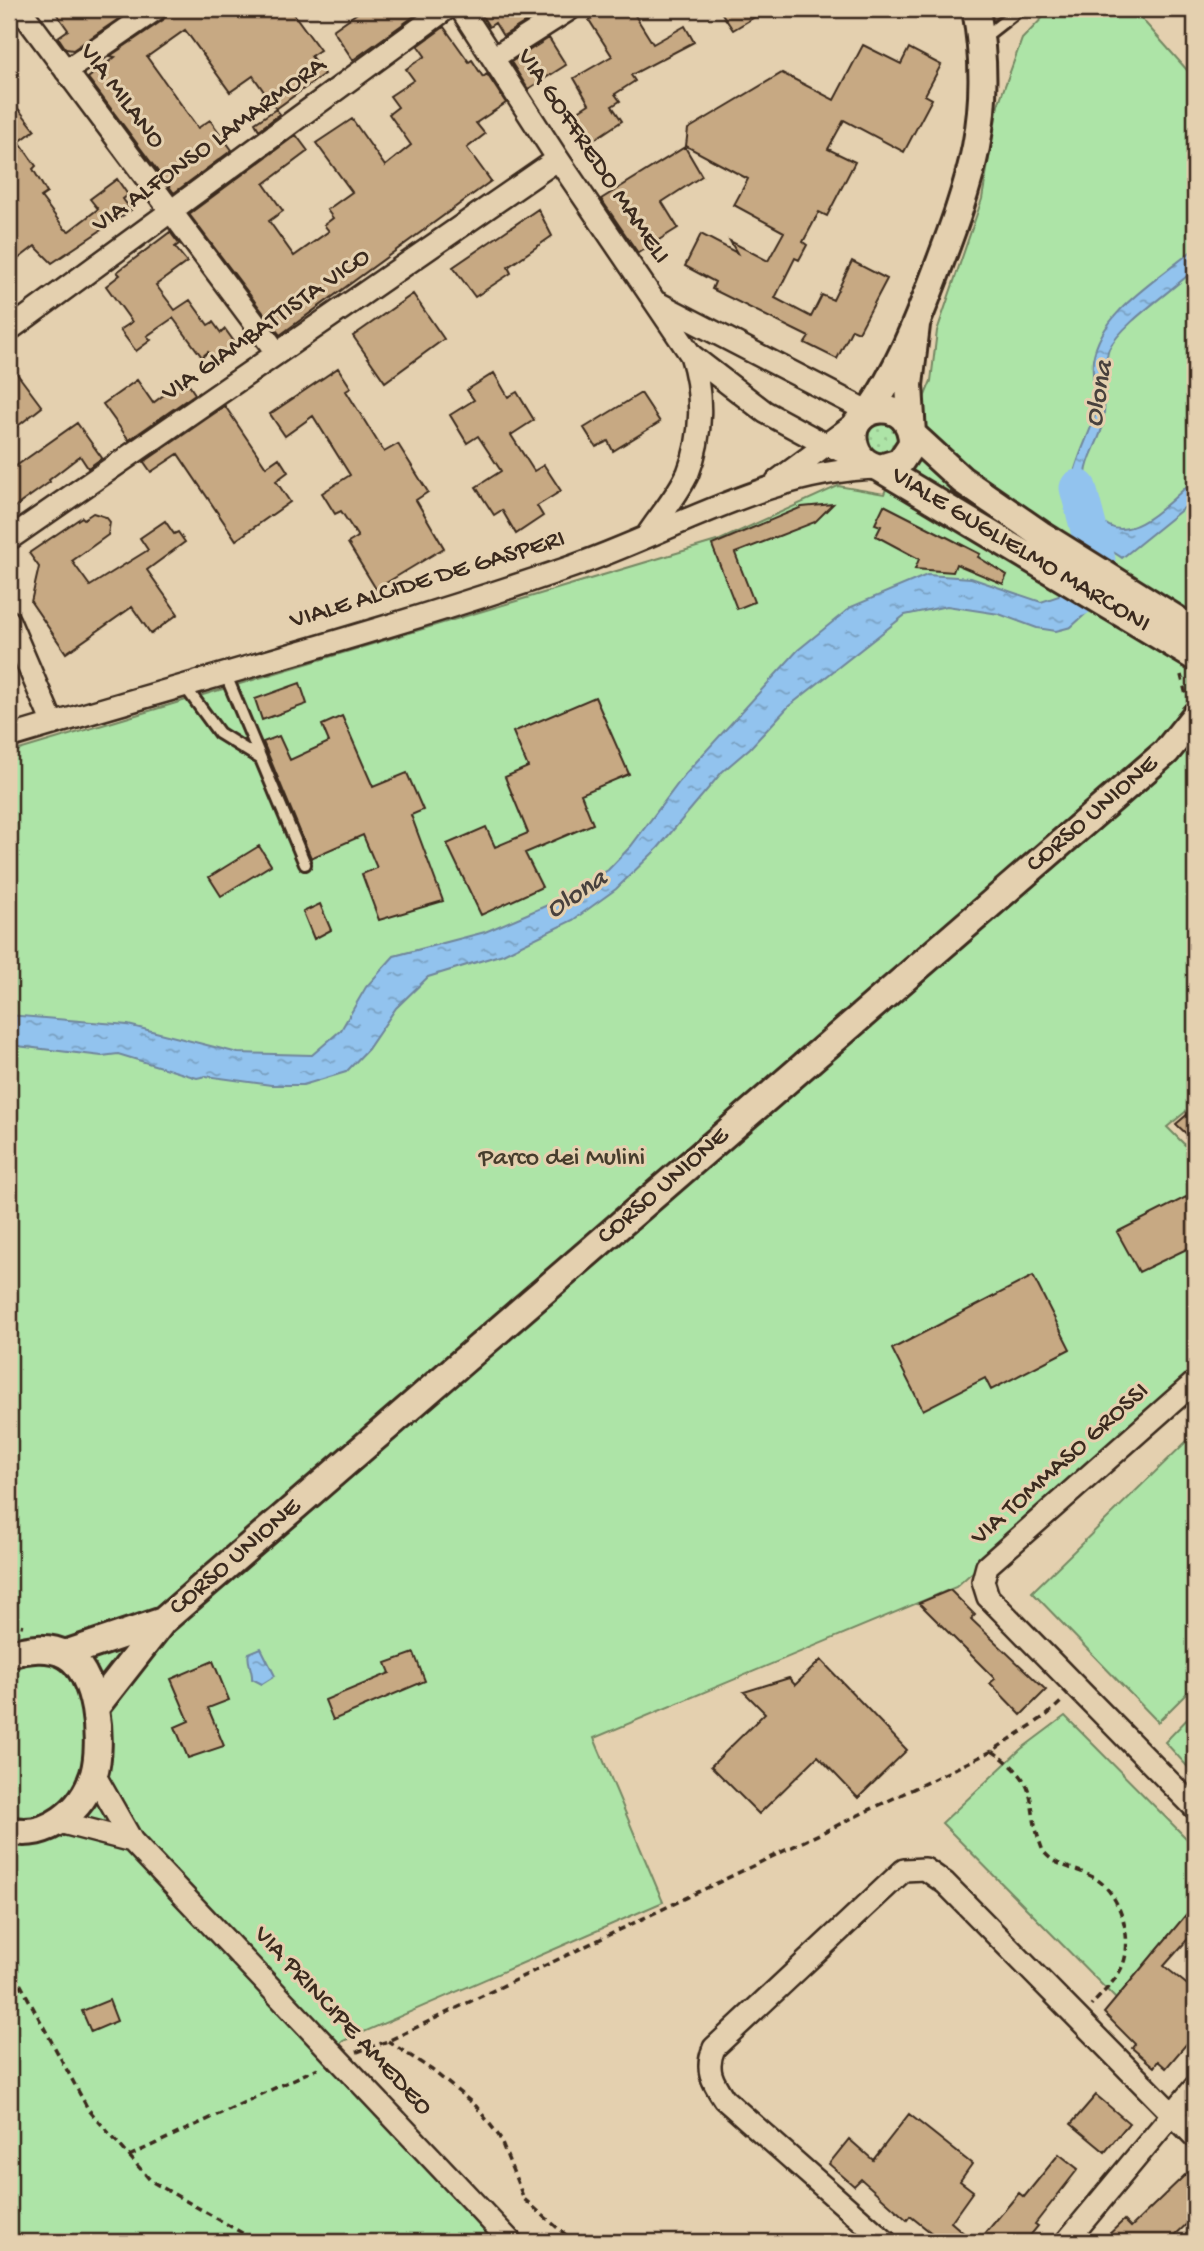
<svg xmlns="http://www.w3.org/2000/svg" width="1204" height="2251" font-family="'Gochi Hand',sans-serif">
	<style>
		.grass { fill: url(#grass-dots); stroke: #748762; stroke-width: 2 }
		.green { fill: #ade4a7; stroke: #748762; stroke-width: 2 }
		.water { fill: url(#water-ripples); stroke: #6f869b; stroke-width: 2 }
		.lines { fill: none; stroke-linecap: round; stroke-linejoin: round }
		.river { stroke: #92c3ee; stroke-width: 37 }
		.building { fill: #c7a983; stroke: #3b2a1e; stroke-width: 2 }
		.service-casing { stroke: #3b2a1e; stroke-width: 16 }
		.minor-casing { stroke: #3b2a1e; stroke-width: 26 }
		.tertiary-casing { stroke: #3b2a1e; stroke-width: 32 }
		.path { stroke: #3b2a1e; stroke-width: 3.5; stroke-dasharray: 7 5; stroke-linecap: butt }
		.service { stroke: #e4d0af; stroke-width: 10 }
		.minor { stroke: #e4d0af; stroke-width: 21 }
		.tertiary { stroke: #e4d0af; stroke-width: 26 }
		.labels { text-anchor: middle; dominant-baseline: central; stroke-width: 6; stroke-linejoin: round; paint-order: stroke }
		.street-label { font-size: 26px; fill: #3b2a1e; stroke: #e4d0af }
		.park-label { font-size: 26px; fill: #463d2c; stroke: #e4d0af }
		.water-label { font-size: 28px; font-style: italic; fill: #48413d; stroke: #e4d0af }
	</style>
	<defs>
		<pattern id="grass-dots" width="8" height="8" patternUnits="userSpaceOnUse" patternTransform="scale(1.75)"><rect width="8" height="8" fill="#ade4a7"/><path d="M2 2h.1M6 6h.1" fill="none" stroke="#96c48f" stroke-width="1.8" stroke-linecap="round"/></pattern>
		<pattern id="water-ripples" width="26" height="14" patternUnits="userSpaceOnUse" patternTransform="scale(1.75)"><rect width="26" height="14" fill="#92c3ee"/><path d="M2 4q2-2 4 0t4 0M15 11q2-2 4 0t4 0" fill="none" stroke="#789fc0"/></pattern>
	</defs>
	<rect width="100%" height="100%" fill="#e4d0af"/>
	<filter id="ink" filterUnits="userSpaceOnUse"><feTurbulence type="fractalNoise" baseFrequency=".0143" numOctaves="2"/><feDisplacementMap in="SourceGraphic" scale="14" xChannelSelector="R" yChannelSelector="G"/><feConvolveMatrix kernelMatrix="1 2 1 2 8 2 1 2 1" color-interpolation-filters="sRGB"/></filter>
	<g filter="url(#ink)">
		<!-- grass -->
		<path class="grass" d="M886 412 908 444 875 463 859 428Z"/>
		<!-- green -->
		<path class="green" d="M1051 9H1133L1195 79V1104L1167 1127 1195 1155V1372L956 1587 594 1738 663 1902 343 2041 323 2059 496 2242H9V753L720 540 838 486 884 494 931 381 937 331 982 199 998 105 1022 39Z
			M1195 1433V1685L1158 1722 1032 1592Z
			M1195 1711V1775L1165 1742Z
			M1065 1716 1195 1847V1904L1116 1999 942 1823 1021 1749Z"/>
		<!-- water -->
		<path class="water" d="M1195 248V269C1172 291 1122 323 1109 349 1103 362 1106 406 1103 424 1100 441 1087 457 1086 474 1084 493 1089 504 1100 518 1126 552 1173 498 1195 479V499L1122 558C1110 549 1092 542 1082 530 1055 494 1082 454 1094 419 1099 402 1091 379 1093 360 1101 310 1160 279 1195 248Z
			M927 575 971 578 1041 602 1059 596 1065 587 1093 607 1071 627 1056 631 1037 628 999 614 947 606 905 615 789 706 750 748 722 772 658 848 616 889 573 920 503 954 428 977 396 1008 368 1049 346 1072 303 1085H271L206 1076 197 1078 118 1054 102 1056 9 1045V1015L128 1025 238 1053 312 1055 341 1030 366 987 394 956 485 932 557 901 608 870 631 846 686 773 798 650 851 607Z
			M261 1648 275 1676 262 1684 252 1679C253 1671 246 1660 249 1653Z"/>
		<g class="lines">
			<!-- river -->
			<path class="river" d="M1078 598 1097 560 1078 488"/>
		</g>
		<!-- building -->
		<path class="building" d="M53 9H81L87 16 98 9H133L73 50 66 49 58 37 68 30Z
			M169 9H290L320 50 311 56 324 74 276 109 280 114 259 130 255 123 276 109 253 76 230 92 185 30 147 57 198 128 210 120 232 150 174 193 88 78 115 57 110 56 163 20Z
			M363 9H424L353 60 333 30Z
			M478 9H530L535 16 503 36 495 23 489 27Z
			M606 9H631L653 44 685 26 694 42 631 75 635 81 615 94 620 101 612 106 622 121 595 139 585 125 580 128 572 115 589 104 574 78 612 56 589 20Z
			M719 9H768L733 30Z
			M444 27 469 62 472 60 483 77 487 74 506 103 476 123 485 134 467 148 491 181 280 335 189 214 296 135 308 151 264 184 283 211 269 221 294 256 329 231 324 225 333 218 327 210 352 192 316 143 352 119 385 166 411 145 389 114 398 107 390 96 414 80 406 69 425 56 418 46Z
			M549 38 566 65 528 89 511 62Z
			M863 45 901 64 909 48 941 65 925 95 932 99 904 152 844 120 828 149 855 162 827 216 819 212 803 242 807 245 799 260 795 258 775 298 811 317 822 295 833 300 852 261 887 279 859 332 852 329 837 359 805 343 809 337 712 289 715 282 685 266 701 234 737 253 730 241 768 261 784 232 734 205 748 179 686 146 688 129 782 73 834 100Z
			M9 97 35 130 19 142 36 166 33 169 47 193 41 197 65 229 69 231 98 209 90 199 117 179 128 195 123 199 131 210 52 263 35 246 9 266Z
			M685 147 702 176 662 202 678 228 638 253 601 199Z
			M538 209 552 236 508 267 511 273 475 297 453 267Z
			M170 232 179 244 175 247 187 262 156 285 175 310 190 300 208 325 213 322 221 333 225 329 238 347 216 363 208 352 202 357 173 318 147 336 151 340 136 351 120 330 132 322 106 286 120 275 117 272Z
			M413 294 444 339 385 382 353 336Z
			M9 363 42 407 9 433Z
			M338 368 351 388 346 391 384 452 398 444 428 492 416 500 444 548 376 589 348 543 358 537 341 511 335 514 322 493 350 475 313 416 285 436 270 414Z
			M494 373 508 397 517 392 534 420 511 435 534 471 544 465 561 491 537 506 543 516 516 534 502 510 494 515 476 487 501 471 478 436 467 443 450 415 474 400 467 390Z
			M185 379 195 394 129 440 103 404 137 380 153 403Z
			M641 393 660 422 613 451 608 441 596 447 584 428Z
			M225 406 266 467 279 458 288 472 276 481 290 502 236 540 178 454 151 472 144 462Z
			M77 423 102 458 88 468 80 456 49 480 50 482 9 511V471Z
			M833 504 815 522 735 553 754 602 737 609 712 545 802 507Z
			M884 505 980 554 978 557 1007 575 1003 584 956 564 953 572 915 569 919 559 876 536 881 526 875 524Z
			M93 513 106 517 110 522 108 535 72 561 90 586 148 550 140 538 165 521 174 534 178 532 185 542 147 570 178 614 151 634 132 607 66 653 31 602 39 567 29 553 82 517 84 519Z
			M300 683 307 704 262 720 255 699Z
			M595 697 629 774 581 794 593 824 525 853 542 887 481 915 447 844 486 827 495 847 528 833 505 777 528 767 513 732Z
			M342 716 373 787 407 773 423 810 411 815 443 901 379 920 362 874 377 868 363 835 311 858 263 742 279 736 290 760 329 742 322 725Z
			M259 846 271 865 221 896 209 877Z
			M320 904 331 930 314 939 303 912Z
			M1195 1108V1142L1176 1124Z
			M1186 1197 1195 1216V1245L1139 1272 1117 1232Z
			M1033 1276 1070 1349 991 1390 985 1378 923 1410 892 1349Z
			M950 1590 975 1615 971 1619 1046 1690 1021 1715 990 1683 995 1679 919 1603Z
			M414 1653 425 1681 333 1720 325 1700 390 1673 386 1663Z
			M821 1660 907 1750 858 1798 818 1756 759 1814 711 1766 765 1713 744 1692 789 1678 795 1685Z
			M213 1661 229 1700 208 1708 224 1746 188 1758 175 1727 189 1721 171 1679Z
			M1195 1904V1931L1164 1966 1195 1991V2034L1166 2068 1158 2061 1154 2067 1132 2048 1135 2044 1104 2013Z
			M109 2000 117 2021 91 2032 82 2011Z
			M1096 2095 1129 2123 1105 2152 1071 2124Z
			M909 2114 972 2164 960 2181 973 2191 951 2222 974 2242H928L934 2235 910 2216 907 2220 861 2179 854 2186 829 2164 849 2139 873 2160Z
			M1059 2154 1078 2169 1035 2224 1038 2226 1025 2242H978L1019 2193 1024 2197Z
			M1186 2174 1195 2183V2216L1168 2242H1101L1124 2220 1131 2227Z"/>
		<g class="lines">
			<defs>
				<path id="service" d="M983 38 1020 9
					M225 673 305 864
					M184 685 219 733 261 759"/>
				<path id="minor" d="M20 9 277 353
					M461 9 558 159 691 355 765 412 813 438 865 462
					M493 58 570 9
					M66 71 156 9
					M660 304 869 412
					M9 330 446 9
					M777 481 861 419
					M646 537C659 517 678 495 688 473 703 435 703 392 691 355
					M9 539 558 159
					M9 621 53 724
					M9 737C194 681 382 632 565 569 669 534 767 470 880 468
					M1195 1382 987 1566 983 1581 988 1597 1195 1808
					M94 1774 132 1841 511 2242
					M59 1822 132 1841
					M886 2242 724 2099C712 2081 705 2069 714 2048L904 1870 925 1869 945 1883 1195 2137
					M1066 2242 1195 2087"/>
				<path id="tertiary" d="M916 325 909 385 912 434 962 480 1040 534 1195 631
					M869 412C898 370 916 325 934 278 971 181 995 115 976 9
					M880 468 900 462 912 444C913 394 847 403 854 442 857 457 865 464 880 468L1195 657
					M9 1654C27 1649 48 1645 66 1655 97 1672 103 1743 94 1774 83 1810 47 1840 9 1830
					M65 1654 163 1621
					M95 1708 163 1621 1166 752 1195 716"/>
			</defs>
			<!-- service casing -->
			<use href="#service" class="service-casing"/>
			<!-- minor casing -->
			<use href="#minor" class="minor-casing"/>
			<!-- tertiary casing -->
			<use href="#tertiary" class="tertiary-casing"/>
			<!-- path -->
			<path class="path" d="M1181 675 1186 695
				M9 1623 23 1626
				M992 1751C1045 1786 1023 1801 1043 1851 1057 1868 1073 1867 1091 1876 1119 1889 1135 1939 1122 1967 1116 1981 1101 1994 1091 2006
				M9 1963 88 2109 151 2181 258 2242
				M388 2041 432 2070 476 2106 499 2136 524 2199 574 2242
				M357 2052 388 2041 992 1751 1047 1715 1063 1700
				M129 2156 318 2068"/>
			<!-- service -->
			<use href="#service" class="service"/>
			<!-- minor -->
			<use href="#minor" class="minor"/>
			<!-- tertiary -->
			<use href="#tertiary" class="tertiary"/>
		</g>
	</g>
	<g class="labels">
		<!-- street labels -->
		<g class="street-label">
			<text transform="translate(121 97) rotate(53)">VIA MILANO</text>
			<text transform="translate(210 146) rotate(-36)">VIA ALFONSO LAMARMORA</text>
			<text transform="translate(592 157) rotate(56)">VIA GOFFREDO MAMELI</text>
			<text transform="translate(267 326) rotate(-35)">VIA GIAMBATTISTA VICO</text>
			<text transform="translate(1020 551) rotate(31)">VIALE GUGLIELMO MARCONI</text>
			<text transform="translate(428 581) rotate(-17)">VIALE ALCIDE DE GASPERI</text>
			<text transform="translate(1093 815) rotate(-41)">CORSO UNIONE</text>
			<text transform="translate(664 1187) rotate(-41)">CORSO UNIONE</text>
			<text transform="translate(1061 1465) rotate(-42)">VIA TOMMASO GROSSI</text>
			<text transform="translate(236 1558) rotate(-41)">CORSO UNIONE</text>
			<text transform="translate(342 2022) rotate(47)">VIA PRINCIPE AMEDEO</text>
		</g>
		<!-- park labels -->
		<g class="park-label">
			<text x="562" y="1159">Parco dei Mulini</text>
		</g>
		<!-- water labels -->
		<g class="water-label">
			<text transform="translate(1100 394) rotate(-80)">Olona</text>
			<text transform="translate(577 895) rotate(-33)">Olona</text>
		</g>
	</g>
	<!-- margin -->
	<rect width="1204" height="2251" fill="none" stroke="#e4d0af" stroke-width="35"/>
	<rect x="18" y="18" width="1169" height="2216" fill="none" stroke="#3b2a1e" stroke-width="2.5" filter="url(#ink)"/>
</svg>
